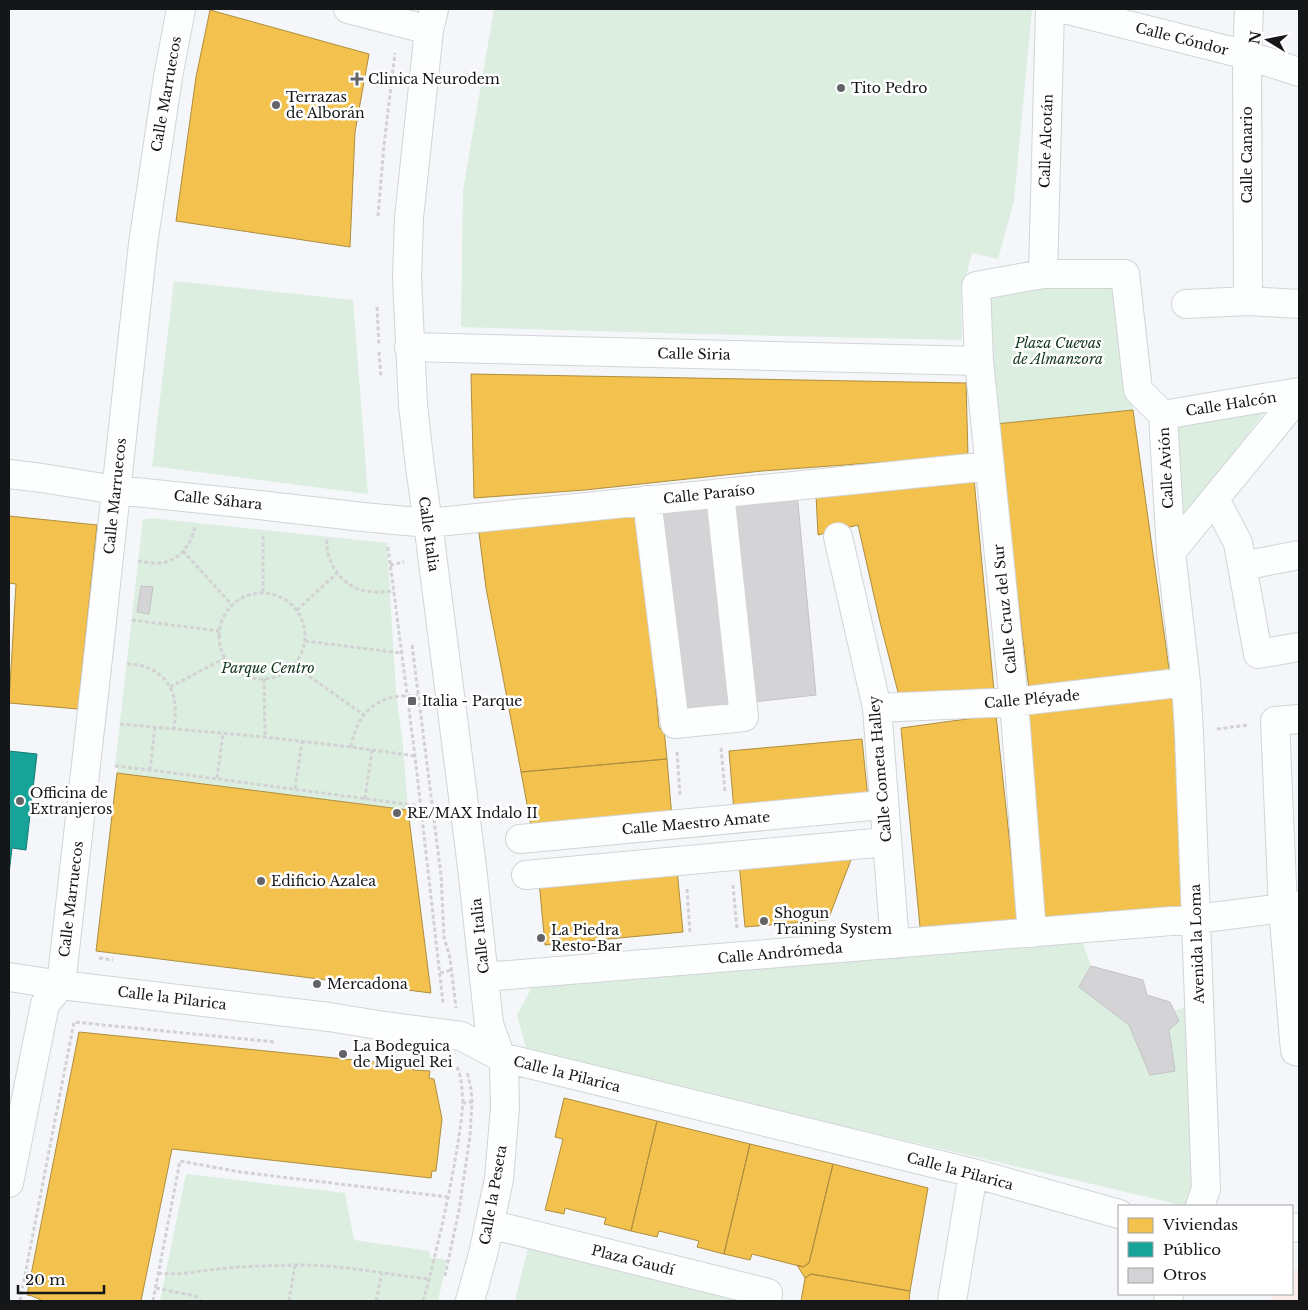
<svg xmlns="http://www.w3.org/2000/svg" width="1308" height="1310" font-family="'Libre Baskerville',serif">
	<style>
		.medical { fill: #faeceb }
		.green { fill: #dbeee0 }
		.homes { fill: #f2c14e; stroke: #af8e3e }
		.public { fill: #17a398; stroke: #167972 }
		.building { fill: #d4d3d5; stroke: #c3c2c5 }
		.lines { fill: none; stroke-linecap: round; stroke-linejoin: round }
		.minor-casing { stroke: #d2d4d6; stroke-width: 30 }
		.path { stroke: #d2d2d4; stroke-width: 3; stroke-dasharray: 4 2.5; stroke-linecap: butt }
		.minor { stroke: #fdfefe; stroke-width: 28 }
		.poi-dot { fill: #626467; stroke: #fff; stroke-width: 2 }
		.labels { text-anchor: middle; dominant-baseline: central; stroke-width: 5; stroke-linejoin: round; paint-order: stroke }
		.street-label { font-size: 14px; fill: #141618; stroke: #fff }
		.poi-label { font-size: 14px; fill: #141618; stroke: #fff; text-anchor: start }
		.park-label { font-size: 14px; font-style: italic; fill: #10351a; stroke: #fff }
	</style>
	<rect width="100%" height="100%" fill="#f4f6f9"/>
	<!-- medical -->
	<path class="medical" d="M1299 1268V1301H1272L1270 1294H1292V1271Z"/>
	<!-- green -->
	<path class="green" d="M494 9H1032L1014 201 998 259 972 253 961 296 962 340 700 334 461 327 463 190Z
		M1119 280 1133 410 996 424 985 303 999 288Z
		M174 281 353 300 368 494 152 466Z
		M1268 408 1179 524 1172 427Z
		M150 518 387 543 396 692 403 745 408 810 117 773 118 767 115 766 143 519H149Z
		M1082 941 1091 966 1079 987 1129 1025 1150 1075 1175 1070 1169 1030 1179 1021 1175 1011 1185 1007 1194 1206H1186L527 1052 517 1015 532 987Z
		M186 1174 345 1193 354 1240 430 1251 429 1257 447 1260 438 1301H160Z
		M530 1240 761 1301H515Z"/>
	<!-- homes -->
	<path class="homes" d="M210 10 369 54 355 132 350 247 176 221 196 77Z
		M471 374 966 383 968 456 762 471 585 490 474 498Z
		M1133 410 1170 676 1029 689 996 424Z
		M974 479 994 691 899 696 880 622 858 525 818 535 816 495Z
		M634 508 652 645 659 728 664 729 667 759 521 772 486 588 479 533 490 527Z
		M9 516 97 525 78 709 9 703 16 584 9 583Z
		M1173 694 1183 909 1038 926 1028 711Z
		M996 715 1018 920 920 927 901 728Z
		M862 739 868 799 734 811 729 751Z
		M667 759 672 818 532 831 521 772Z
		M117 773 408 810 431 993 96 951Z
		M854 852 828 920 745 927 739 862Z
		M677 869 683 932 545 945 539 881Z
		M79 1032 414 1066 413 1070 430 1071 429 1078 434 1079 442 1119 436 1171H432L431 1178 172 1149 141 1301H43L32 1296 27 1295Z
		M564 1098 657 1121 631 1231 604 1224 606 1218 572 1210 565 1208 564 1214 545 1210 563 1139 555 1137Z
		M657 1121 750 1144 724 1254 697 1247 699 1241 659 1231 657 1237 631 1231Z
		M750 1144 833 1164 809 1263 803 1267 752 1254 750 1260 724 1254Z
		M833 1164 928 1188 910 1291 811 1274 805 1278 797 1265 803 1267 809 1263Z
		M811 1274 910 1291 909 1301H801L805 1278Z"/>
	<!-- public -->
	<path class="public" d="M9 751 37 754 26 850 12 848 9 874Z"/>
	<!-- building -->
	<path class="building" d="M797 493 816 695 753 702 733 500Z
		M710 504 732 704 682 709 660 509Z
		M141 586 153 587 149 614 137 612Z
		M1091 966 1143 980 1147 995 1170 1002 1179 1021 1169 1030 1175 1071 1150 1075 1129 1025 1079 987Z"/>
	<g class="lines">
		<defs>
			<path id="minor" d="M348 9 429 30
				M434 9 429 30 409 218 407 278 413 405 420 467 428 523 472 867 489 1024 504 1066 505 1107 499 1179 483 1254 470 1301
				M1064 9 1247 55 1299 72
				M1043 274 1050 9
				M1248 301 1247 55 1249 9
				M1186 304 1248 301 1299 304
				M409 347 979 361
				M1163 415 1299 392
				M9 474 42 478 116 490 259 505 363 517 428 523 990 466
				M1215 499 1238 543 1258 654 1299 647
				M647 500 675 724 744 717 720 493
				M838 537 877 708 895 944
				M1171 552 1299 396
				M1242 566 1299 555
				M877 708 1014 702 1186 682
				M1299 719 1275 721 1283 908 1295 1051 1299 1052
				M520 839 871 806
				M526 875 875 843
				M1032 933 1014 702 979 361 976 286 1043 274H1125L1138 390 1163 415 1171 552 1186 682 1189 733 1206 1189 1200 1206
				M9 977 61 985 329 1017 384 1026 461 1036 501 1057 973 1173 1119 1214
				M484 977 1196 919 1299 906
				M9 1183 45 1004 61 985 95 685 143 244 168 77 181 9
				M489 1224 768 1293 767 1301
				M1292 1228 1299 1227
				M952 1301 973 1173
				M1168 1301 1169 1294"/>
		</defs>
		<!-- minor casing -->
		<use href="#minor" class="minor-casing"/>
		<!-- path -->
		<path class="path" d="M378 216 384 145 395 53
			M377 307 379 345
			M379 352 381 378
			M327 540C325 562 343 588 366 591 375 593 385 592 394 591
			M388 547 415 756 443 1003H441
			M183 551 232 605
			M138 561C145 562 154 564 162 563 180 560 192 543 195 526
			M390 565 404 562
			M263 592V533
			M219 636a43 43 0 1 1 86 0a43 43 0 1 1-86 0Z
			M297 610 337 573
			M132 620 219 631
			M305 641 401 653
			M412 645 441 875 444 937 450 958 456 1008
			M127 664C151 663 174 680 175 705 176 713 175 721 174 729
			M293 665 364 715
			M264 679 265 737
			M170 687 225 658
			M120 724 265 737 351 747 415 756
			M1217 729 1248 725
			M351 747C358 709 380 693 418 696
			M721 748 725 792
			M677 752 680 796
			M115 766 150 770 420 806
			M150 770 155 727
			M217 778 223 734
			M295 789 302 742
			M365 799 372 750
			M733 885 737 929
			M687 889 690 933
			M99 958 113 960
			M440 973 451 970
			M9 1013V1014
			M457 1067C462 1077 462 1092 463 1103
			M158 1273C181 1276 204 1270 227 1268 249 1266 270 1266 292 1265 338 1264 384 1274 430 1279
			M445 1276 459 1210 470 1136 472 1102 471 1089 467 1071
			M156 1288 195 1296 201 1301
			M20 1301 74 1022 275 1042
			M153 1301 180 1161 240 1172 448 1197
			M289 1301 295 1265
			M376 1301 382 1273
			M423 1301C430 1278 435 1254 441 1230 450 1188 459 1146 463 1103L472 1102"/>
		<!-- minor -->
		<use href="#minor" class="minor"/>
	</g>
	<!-- markers -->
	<g class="poi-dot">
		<path d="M354.5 71.5h5v5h5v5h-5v5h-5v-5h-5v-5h5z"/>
		<circle cx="841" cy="88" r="5"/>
		<circle cx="276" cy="105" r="5"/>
		<rect x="407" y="696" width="10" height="10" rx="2.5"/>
		<circle cx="20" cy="801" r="5"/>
		<circle cx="397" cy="813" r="5"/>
		<circle cx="261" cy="881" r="5"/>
		<circle cx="764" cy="921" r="5"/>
		<circle cx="541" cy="938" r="5"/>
		<circle cx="317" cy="984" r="5"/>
		<circle cx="343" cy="1054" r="5"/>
	</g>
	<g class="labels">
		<!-- street labels -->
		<g class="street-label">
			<text transform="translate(1182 39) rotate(14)">Calle Cóndor</text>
			<text transform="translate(166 94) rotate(-80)">Calle Marruecos</text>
			<text transform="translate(1046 141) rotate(-88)">Calle Alcotán</text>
			<text transform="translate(1247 155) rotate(-90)">Calle Canario</text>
			<text transform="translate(694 354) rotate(1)">Calle Siria</text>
			<text transform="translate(1231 404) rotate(-9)">Calle Halcón</text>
			<text transform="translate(1166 468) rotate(-93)">Calle Avión</text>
			<text transform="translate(709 494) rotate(-6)">Calle Paraíso</text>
			<text transform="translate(115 496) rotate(-84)">Calle Marruecos</text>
			<text transform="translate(218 500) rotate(6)">Calle Sáhara</text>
			<text transform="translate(429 534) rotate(82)">Calle Italia</text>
			<text transform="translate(1005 609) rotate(-96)">Calle Cruz del Sur</text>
			<text transform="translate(1032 699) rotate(-5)">Calle Pléyade</text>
			<text transform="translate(880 769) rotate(-95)">Calle Cometa Halley</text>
			<text transform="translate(696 823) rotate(-5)">Calle Maestro Amate</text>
			<text transform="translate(71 899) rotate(-83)">Calle Marruecos</text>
			<text transform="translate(480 936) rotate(-96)">Calle Italia</text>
			<text transform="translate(1197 944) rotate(-92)">Avenida la Loma</text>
			<text transform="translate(780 953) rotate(-5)">Calle Andrómeda</text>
			<text transform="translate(172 998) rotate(7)">Calle la Pilarica</text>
			<text transform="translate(567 1074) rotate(14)">Calle la Pilarica</text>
			<text transform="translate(960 1171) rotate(15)">Calle la Pilarica</text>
			<text transform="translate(493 1195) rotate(-80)">Calle la Peseta</text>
			<text transform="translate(633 1260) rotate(14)">Plaza Gaudí</text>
		</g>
		<!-- poi labels -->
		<g class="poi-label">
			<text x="368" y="79">Clinica Neurodem</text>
			<text x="851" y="88">Tito Pedro</text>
			<text x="286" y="97">Terrazas<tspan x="286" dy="16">de Alborán</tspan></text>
			<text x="422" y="701">Italia - Parque</text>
			<text x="30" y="793">Officina de<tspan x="30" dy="16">Extranjeros</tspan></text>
			<text x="407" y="813">RE/MAX Indalo II</text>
			<text x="271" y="881">Edificio Azalea</text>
			<text x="774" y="913">Shogun<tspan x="774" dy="16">Training System</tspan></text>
			<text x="551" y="930">La Piedra<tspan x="551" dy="16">Resto-Bar</tspan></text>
			<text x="327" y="984">Mercadona</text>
			<text x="353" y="1046">La Bodeguica<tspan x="353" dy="16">de Miguel Rei</tspan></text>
		</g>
		<!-- park labels -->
		<g class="park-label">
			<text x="1058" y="343">Plaza Cuevas<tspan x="1058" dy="16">de Almanzora</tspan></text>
			<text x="268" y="668">Parque Centro</text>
		</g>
	</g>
	<!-- border -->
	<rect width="1308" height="1310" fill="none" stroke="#141618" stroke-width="20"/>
	<!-- legend -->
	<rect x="1118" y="1205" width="175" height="90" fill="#ffffff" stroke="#a1a2a3"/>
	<rect x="1128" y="1218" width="25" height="15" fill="#f2c14e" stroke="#a1a2a3"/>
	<text x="1163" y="1230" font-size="15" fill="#141618">Viviendas</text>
	<rect x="1128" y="1242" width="25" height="15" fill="#17a398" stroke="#a1a2a3"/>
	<text x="1163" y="1255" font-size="15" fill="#141618">Público</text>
	<rect x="1128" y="1268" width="25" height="15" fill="#d4d3d5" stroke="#a1a2a3"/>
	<text x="1163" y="1280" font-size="15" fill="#141618">Otros</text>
	<!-- north arrow -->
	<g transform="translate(1268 40) rotate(280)" stroke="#ffffff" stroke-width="4" paint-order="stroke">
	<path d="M0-4L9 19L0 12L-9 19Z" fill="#141618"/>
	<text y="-8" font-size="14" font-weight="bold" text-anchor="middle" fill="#141618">N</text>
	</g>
	<!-- scale -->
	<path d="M18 1285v8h86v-8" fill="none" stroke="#141618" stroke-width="2.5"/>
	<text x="25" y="1285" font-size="15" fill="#141618" stroke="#ffffff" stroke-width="4" paint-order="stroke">20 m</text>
</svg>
